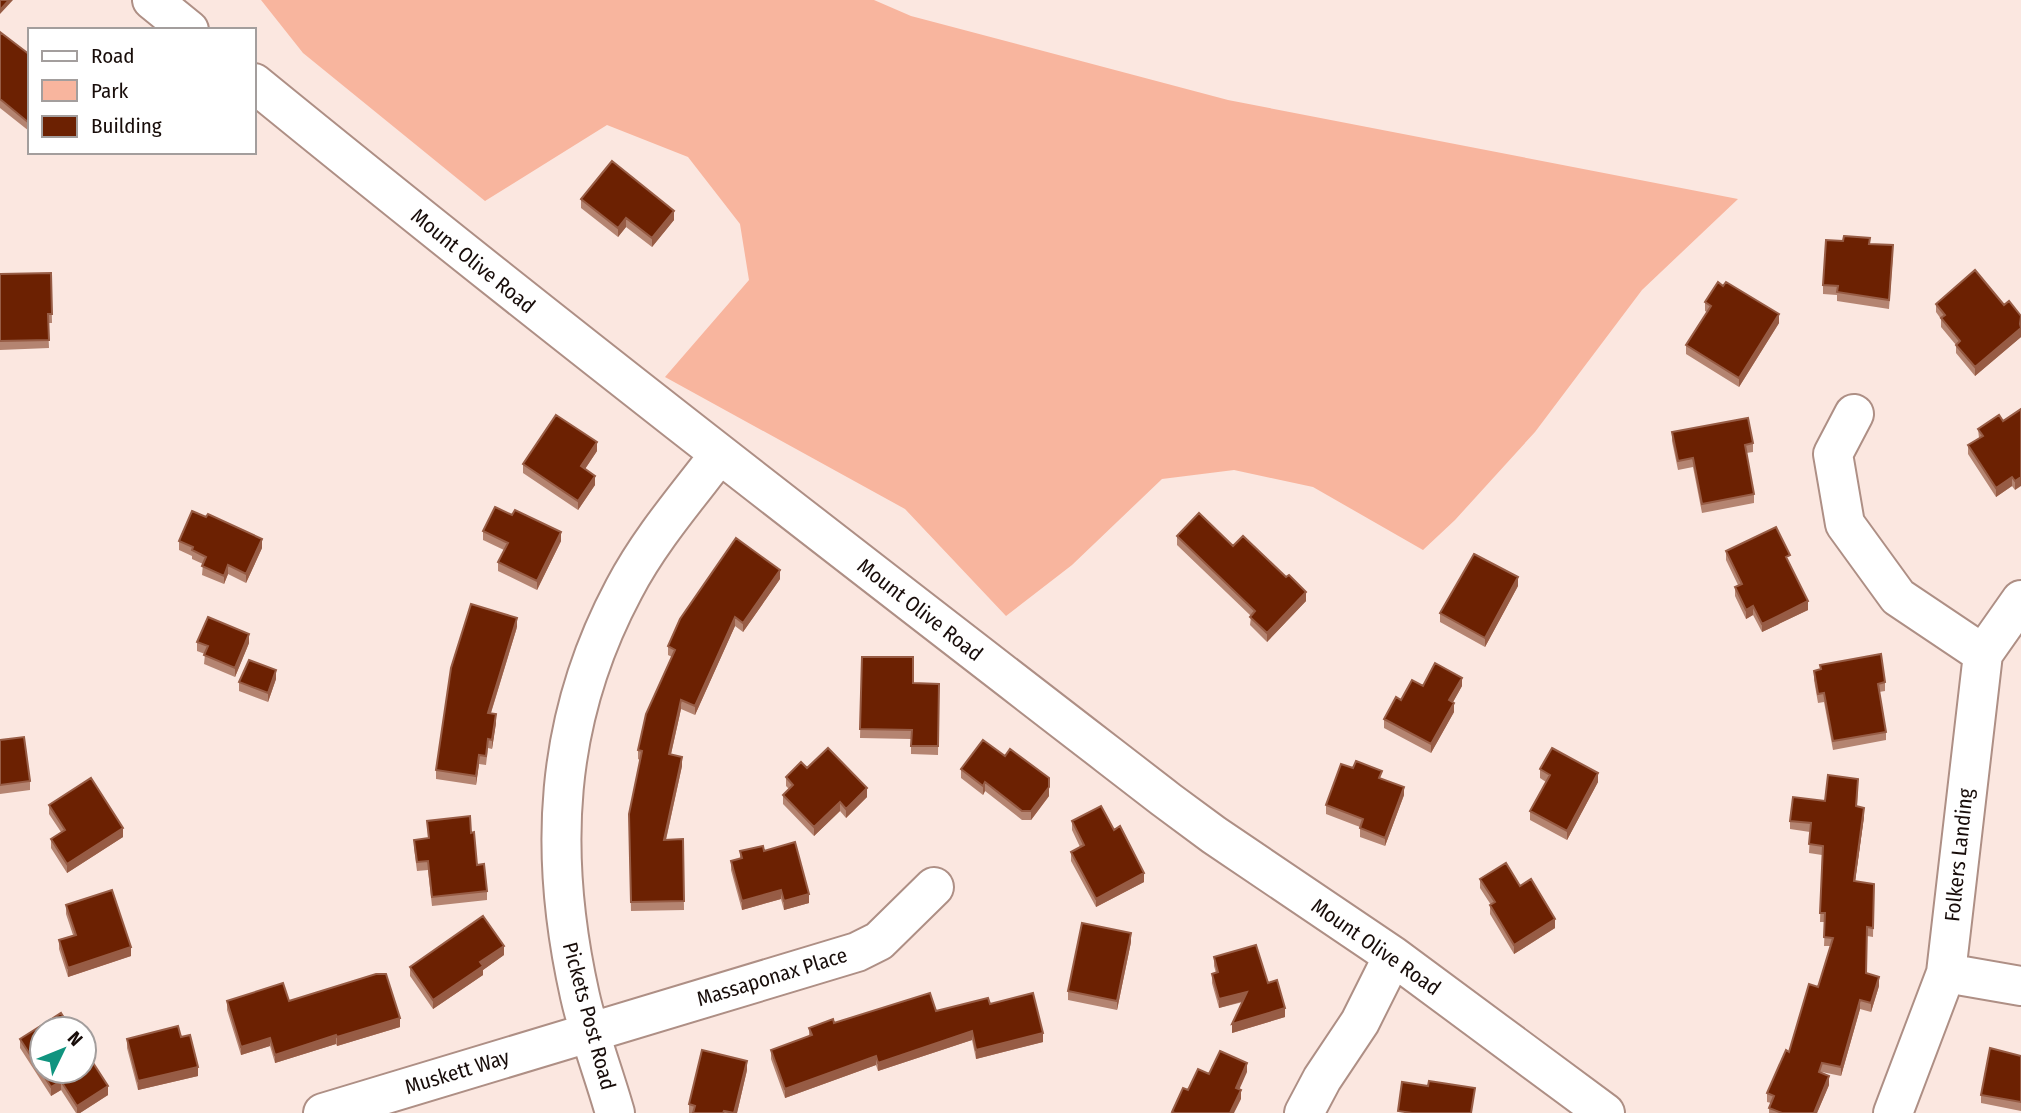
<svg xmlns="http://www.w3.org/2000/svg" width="2021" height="1113" font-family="'Fira Sans Condensed',sans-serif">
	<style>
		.green { fill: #f8b59e }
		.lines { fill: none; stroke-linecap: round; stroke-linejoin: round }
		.minor-casing { stroke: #ae8f85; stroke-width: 42 }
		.minor { stroke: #fff; stroke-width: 38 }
		.wall { fill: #b48471 }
		.shaded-wall { fill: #975c45 }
		.building { fill: #6c2102; stroke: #975c45; stroke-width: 2 }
		.labels { text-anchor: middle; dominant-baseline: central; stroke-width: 7; stroke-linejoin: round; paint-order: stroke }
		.street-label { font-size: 21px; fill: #180d0a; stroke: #fff }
	</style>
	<rect width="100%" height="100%" fill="#fbe7e0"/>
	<!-- green -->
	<path class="green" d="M261 0H874L911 16 1228 100 1738 199 1642 290 1535 432 1455 520 1423 550 1313 487 1234 470 1162 479 1072 565 1006 616 905 509 665 377 749 280 740 224 688 157 607 125 485 201 303 53Z"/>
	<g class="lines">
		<defs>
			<path id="minor" d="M152 0 189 30
				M254 83C554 328 861 564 1168 801L1214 835 1393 956 1605 1113
				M1854 414 1833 454 1845 524 1898 597 1983 654
				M1946 973 2021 986
				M323 1113 857 952 879 941 934 887
				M615 1113C604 1074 589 1036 580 996 548 854 554 720 624 589 649 541 686 498 719 455
				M1304 1113 1322 1079 1360 1022 1393 956
				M1893 1113 1946 973 1983 654 2021 600"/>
		</defs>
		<!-- minor casing -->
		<use href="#minor" class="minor-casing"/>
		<!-- minor -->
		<use href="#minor" class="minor"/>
	</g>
	<!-- wall -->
	<path class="wall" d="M0 32 30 55 29 131 0 108Z
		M581 199 674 220 652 247 626 227 618 237 581 208Z
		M1870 244 1893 254 1889 309 1837 301V295L1823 294V285Z
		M51 273 52 323H48L49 348 0 350V274Z
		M1705 302 1779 323 1739 387 1686 354V345L1707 312 1705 311Z
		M1936 304 2004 305 2021 316V337L1975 376 1956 353V345L1941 327V319L1936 312Z
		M2021 409 2015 490 2012 486 1996 497 1968 454V445L1979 438 1978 429 2003 421Z
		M1672 432 1753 443V452L1746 453 1754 494V503L1702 513 1693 467 1678 470 1672 441Z
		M597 451 585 469 595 485 578 510 523 473V464Z
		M512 515 561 541 537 590 498 571V562L504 550 483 540V531Z
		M1177 536 1233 546 1306 601 1267 642 1250 625 1251 616 1177 545Z
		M179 541 262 548 246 583 228 574 224 584 202 575 203 564 192 559V556L179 550Z
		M1726 551 1790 564 1808 610 1762 632 1753 615 1746 619 1735 596V587L1738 585 1726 560Z
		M780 579 743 632 735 626 695 715 681 709 671 754 682 766 666 840 683 839 684 910 631 911 629 814 640 760 638 759V750L672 657 668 655V646Z
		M1518 586 1485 647 1440 622V613Z
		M517 627 491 713 496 723 492 749 488 748 486 765 479 764 476 785 436 779V770Z
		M197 642 249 643 235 677 204 664 205 654 197 651Z
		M862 657 913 683 939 684 938 755 911 754V739L860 738Z
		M1820 665 1885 682V691L1879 692 1886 732V740L1833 750 1824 702 1818 703 1814 680V671L1820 670Z
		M276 679 268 702 239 691V682Z
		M1423 686H1462L1453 702 1454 712 1431 753 1384 728V719L1401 700Z
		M0 740 30 781V790L0 794Z
		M807 768 867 797 846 818 840 811 814 836 783 804V795L789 789 786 786V777Z
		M961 769 1049 796 1031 820H1022L985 791 983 795 961 778Z
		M1540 769 1598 782 1567 840 1530 820V811L1546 782 1540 778Z
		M1382 779 1404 795 1385 846 1360 837V827L1326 814V805Z
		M1858 787 1857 806 1864 817 1855 881 1874 884 1873 937 1867 936 1866 973 1879 986 1871 1012 1860 1009 1841 1076 1822 1072 1829 1085 1817 1113H1769V1108L1771 1103 1767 1102V1093L1789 1052 1818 987 1831 946H1824L1825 922H1820L1822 855 1809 853 1810 832 1790 829V821Z
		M49 805 123 837 67 873 51 848V839L61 832 49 814Z
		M427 821 471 833 477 865 487 891V900L432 906 428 870 417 871 414 848V840L428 838Z
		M1072 821 1114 830 1144 882 1096 907 1071 861V852L1080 847 1072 830Z
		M740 851H764L809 903 784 910 781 899 742 910 731 870V861L740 859Z
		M1480 879 1555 928 1514 954 1490 914V905H1491L1480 888Z
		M66 905 131 956 68 977 59 949V940L73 935 66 914Z
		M1131 942 1117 1010 1068 1000V991Z
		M504 955 483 970V975L433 1009 410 976V967Z
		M1214 957 1268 983 1285 1017 1232 1033 1243 1002 1219 1008 1212 983V974L1216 973 1214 966Z
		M227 1001H289L400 1027 337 1046 336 1044 275 1063 270 1046 241 1055 227 1010Z
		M990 1004 1043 1042 976 1059 972 1040 878 1071 876 1065 785 1098 771 1059V1050L809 1036V1028L834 1023Z
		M181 1037 198 1076 138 1090 127 1048V1039Z
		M20 1039 108 1095 80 1113H76L61 1090 51 1096 20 1048Z
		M2021 1056V1111L1981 1103V1095Z
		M747 1070 737 1113H689V1104Z"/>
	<!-- shaded-wall -->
	<path class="shaded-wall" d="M9 0H13L0 14V10Z
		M674 211V220L652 247V238Z
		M626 218V227L618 237V228Z
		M1779 314V323L1739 387V378Z
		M2021 323V337L1975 376V367Z
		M597 442V451L581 475V466Z
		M595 476V485L578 510V501Z
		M2012 477V486L1996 497V488Z
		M2021 477V486L2015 490V481Z
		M561 532V541L537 590V581Z
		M262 539V548L246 583V574Z
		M228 565V574L224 584V576Z
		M780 570V579L743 632V623Z
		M1518 577V586L1485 647V638Z
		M1306 592V601L1267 642V633Z
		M1808 601V610L1762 632V624Z
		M1753 606V615L1746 619V610Z
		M735 617V626L695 715V706Z
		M517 618V627L488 722V713Z
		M249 634V643L235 677V668Z
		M276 670V679L268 702V693Z
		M1462 678V686L1449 709V700Z
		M681 700V709L669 763V754Z
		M1454 703V712L1431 753V744Z
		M496 714V723L492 749V740Z
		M479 755V764L476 785V776Z
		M682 757V766L664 848V840Z
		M1598 773V782L1567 840V831Z
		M985 782V791L983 795V786Z
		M1049 787V796L1031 820V811Z
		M1404 787V795L1385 846V838Z
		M867 788V797L846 818V809Z
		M840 802V811L814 836V827Z
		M1864 808V817L1854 890V881Z
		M123 828V837L67 873V864Z
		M1144 873V882L1096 907V899Z
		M781 890V899L742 910V901Z
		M809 894V903L784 910V901Z
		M1555 919V928L1514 954V945Z
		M1131 933V942L1117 1010V1001Z
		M504 946V955L483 970V975L433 1009V1000L480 962Z
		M131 947V956L68 977V968Z
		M1879 977V986L1871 1012V1003Z
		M1247 992V1000L1219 1008V999Z
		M1860 1000V1009L1841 1076V1067Z
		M1285 1008V1017L1232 1033V1024Z
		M400 1018V1027L337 1046V1037Z
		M972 1031V1040L878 1071V1063Z
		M1043 1033V1042L976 1059V1050Z
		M336 1035V1044L275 1063V1055Z
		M270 1038V1046L241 1055V1047Z
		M876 1056V1065L785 1098V1089Z
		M747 1061V1070L737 1113H734Z
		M1247 1063V1072L1236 1097V1088Z
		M198 1067V1076L138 1090V1081Z
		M1829 1076V1085L1817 1113H1814Z
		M61 1081V1090L51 1096V1087Z
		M108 1086V1095L80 1113H77V1106Z
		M1241 1090V1099L1234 1113H1230Z"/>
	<!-- building -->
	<path class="building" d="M0 0H9L0 10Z
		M0 32 30 55 29 123 0 99Z
		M612 161 674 211 652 238 626 218 618 228 581 199Z
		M1844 236 1870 238 1869 244 1893 245 1889 300 1837 292 1838 286 1823 285 1826 240 1843 241Z
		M1975 270 2004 305 2009 301 2021 316 2020 324 2021 328 1975 367 1956 345 1960 341 1941 318 1945 315 1936 304Z
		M51 273 52 314H48L49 340 0 341V274Z
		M1718 282 1723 286 1726 282 1779 314 1739 378 1686 345 1711 306 1705 302Z
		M2021 409V477L2015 481 2012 477 1996 488 1968 445 1983 436 1978 429 1999 415 2003 421Z
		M556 415 597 442 581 466 595 476 578 501 523 464Z
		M1748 418 1753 443 1745 445 1754 494 1702 504 1693 458 1678 461 1672 432Z
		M495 507 512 515 515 510 561 532 537 581 498 562 508 543 483 531Z
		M192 511 206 517 208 514 262 539 246 574 228 565 224 576 202 566 206 557 192 550 193 547 179 541Z
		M1199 513 1233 546 1243 536 1286 577 1289 575 1306 592 1267 633 1250 617 1255 611 1177 536Z
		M1776 527 1790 555 1786 557 1808 601 1762 624 1753 606 1746 610 1735 587 1742 584 1726 551Z
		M736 538 780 570 743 623 735 617 695 706 681 700 669 754 682 757 664 840 683 839 684 901 631 902 629 814 642 751 638 750 646 714 675 650 668 646 680 619Z
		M1474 554 1518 577 1485 638 1440 613Z
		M471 604 517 618 488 713 496 714 492 740 488 739 486 756 479 755 476 776 436 770 451 668Z
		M208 617 249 634 235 668 204 655 208 646 197 642Z
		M1881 654 1885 682 1878 684 1886 732 1833 741 1824 693 1818 694 1814 671 1821 669 1820 665Z
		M862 657H913V683L939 684 938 746H911L912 730 860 729Z
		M249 660 276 670 268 693 239 682Z
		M1435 663 1462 678 1449 700 1454 703 1431 744 1384 719 1396 697 1401 700 1412 680 1423 686Z
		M24 737 30 781 0 785V740Z
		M983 740 1005 756 1010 749 1049 778V787L1031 811H1022L985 782 983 786 961 769Z
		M828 748 867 788 846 809 840 802 814 827 783 795 793 785 786 777 801 762 807 768Z
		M1552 748 1598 773 1567 831 1530 811 1550 775 1540 769Z
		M1356 761 1382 771 1379 778 1404 787 1385 838 1360 828 1363 819 1326 805 1341 764 1353 768Z
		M1828 775 1858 779 1856 806 1864 808 1854 881 1874 884 1873 928 1867 927 1866 973 1879 977 1871 1003 1860 1000 1841 1067 1822 1063 1819 1072 1829 1076 1814 1113H1782L1769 1108 1774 1096 1767 1093 1786 1050 1789 1052 1809 984 1818 987 1833 938 1824 937 1825 913H1820L1823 846 1809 844 1811 823 1790 821 1793 797 1825 801Z
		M91 778 123 828 67 864 51 839 65 830 49 805Z
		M1101 806 1114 830 1120 826 1144 873 1096 899 1071 852 1084 845 1072 821Z
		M470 816 471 833 474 832 477 865 484 864 487 891 432 897 428 861 417 862 414 840 429 838 427 821Z
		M795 842 809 894 784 901 781 890 742 901 731 861 742 858 740 851 763 846 764 851Z
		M1506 863 1520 886 1531 879 1555 919 1514 945 1490 905 1495 902 1480 879Z
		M112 890 131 947 68 968 59 940 76 935 66 905Z
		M483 916 504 946 480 962 483 966 433 1000 410 967Z
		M1082 923 1131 933 1117 1001 1068 991Z
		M1256 945 1268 983 1277 980 1285 1008 1232 1024 1247 992 1219 999 1212 974 1218 972 1214 957Z
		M376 974H386L400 1018 337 1037 336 1035 275 1055 270 1038 241 1047 227 1001 283 983 289 1001Z
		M930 993 936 1011 988 998 990 1004 1033 993 1043 1033 976 1050 972 1031 878 1063 876 1056 785 1089 771 1050 812 1035 809 1028 833 1019 834 1023Z
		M61 1013 71 1029H42V1071H84V1049L108 1086 77 1106 61 1081 51 1087 20 1039Z
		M178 1026 181 1037 190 1035 198 1067 138 1081 127 1039Z
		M1990 1048 2021 1056V1102L1981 1095Z
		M702 1050 747 1061 734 1113 724 1111 723 1113H693L695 1106 689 1104Z
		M1220 1051 1247 1063 1236 1088 1241 1090 1230 1113H1175L1172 1112 1183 1088 1188 1090 1198 1069 1209 1074Z
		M1429 1081 1475 1088 1471 1113H1412L1398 1111 1402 1082 1428 1086Z"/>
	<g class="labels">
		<!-- street labels -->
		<g class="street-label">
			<text transform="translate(473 261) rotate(39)">Mount Olive Road</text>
			<text transform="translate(920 610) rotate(38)">Mount Olive Road</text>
			<text transform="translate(1959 855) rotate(-84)">Folkers Landing</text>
			<text transform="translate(1376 947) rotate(35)">Mount Olive Road</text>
			<text transform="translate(772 977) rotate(-17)">Massaponax Place</text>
			<text transform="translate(589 1016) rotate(75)">Pickets Post Road</text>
			<text transform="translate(457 1072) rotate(-17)">Muskett Way</text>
		</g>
	</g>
	<!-- legend -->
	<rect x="28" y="28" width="228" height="126" fill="#ffffff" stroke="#a39e9d" stroke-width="2"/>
	<rect x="42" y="51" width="35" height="10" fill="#ffffff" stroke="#a39e9d" stroke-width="2"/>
	<text x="91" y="63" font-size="21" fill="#180d0a">Road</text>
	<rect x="42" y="80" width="35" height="21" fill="#f8b59e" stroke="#a39e9d" stroke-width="2"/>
	<text x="91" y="98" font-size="21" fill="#180d0a">Park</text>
	<rect x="42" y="116" width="35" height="21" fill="#6c2102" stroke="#a39e9d" stroke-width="2"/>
	<text x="91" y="133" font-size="21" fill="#180d0a">Building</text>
	<!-- north arrow -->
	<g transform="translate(63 1050) rotate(47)"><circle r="33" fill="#ffffff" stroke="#a39e9d" stroke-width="2"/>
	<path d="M0-5L12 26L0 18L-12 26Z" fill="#10947f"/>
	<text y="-10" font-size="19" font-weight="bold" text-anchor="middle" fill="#180d0a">N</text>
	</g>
</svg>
